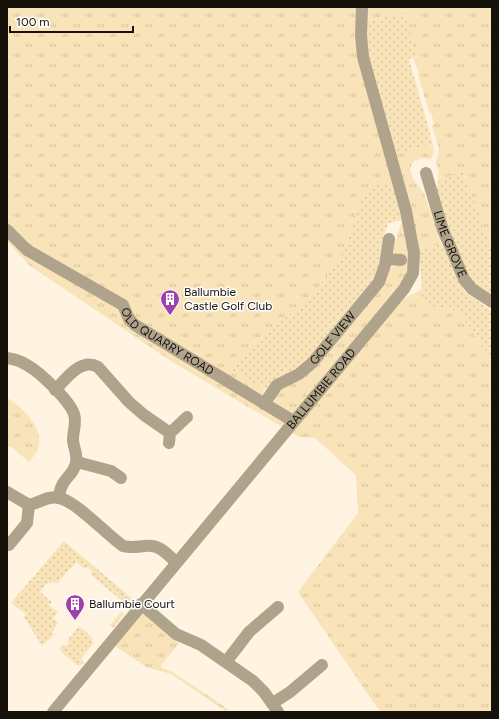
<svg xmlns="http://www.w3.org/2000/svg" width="499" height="719" font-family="Figtree,sans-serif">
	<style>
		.grass { fill: url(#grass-tufts) }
		.garden { fill: url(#garden-dots) }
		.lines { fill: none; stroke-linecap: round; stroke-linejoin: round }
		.minor { stroke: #b0a38b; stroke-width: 12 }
		.labels { text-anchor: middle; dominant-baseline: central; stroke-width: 3; stroke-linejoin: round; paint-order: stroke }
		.street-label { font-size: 12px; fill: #16120a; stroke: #fff }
		.poi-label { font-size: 12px; fill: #16120a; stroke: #fff; text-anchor: start }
	</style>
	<defs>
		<pattern id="grass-tufts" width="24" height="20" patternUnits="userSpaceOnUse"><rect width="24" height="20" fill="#f9e3b8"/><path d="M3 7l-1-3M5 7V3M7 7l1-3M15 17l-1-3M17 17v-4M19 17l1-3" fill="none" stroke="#d5c29d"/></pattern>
		<pattern id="garden-dots" width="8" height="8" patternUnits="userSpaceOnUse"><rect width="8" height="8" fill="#f9e3b8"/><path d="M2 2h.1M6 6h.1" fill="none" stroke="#d5c29d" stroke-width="1.8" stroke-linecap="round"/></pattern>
	</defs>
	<rect width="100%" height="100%" fill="#fef4e1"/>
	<!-- grass -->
	<path class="grass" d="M7 7H492V247L462 172 438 181 439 171 436 163 439 149 432 126 434 123 431 113 429 112 418 75 419 73 413 58 416 57 404 14 357 22 366 87 392 182 375 185 356 215 343 253 324 283 284 321 255 344 232 370 265 390 263 394H259L274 403 275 396 388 269 395 266H403L404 256 395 254 393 250 402 220 409 249 408 268 400 285 296 410 303 415 394 304 422 289 427 305 459 311 478 341 492 357V712H380L298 592 358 513 356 475 315 438 299 437 174 363 29 265 7 241Z
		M433 144 434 152 431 159 421 158 413 162 410 169 412 177 424 193 441 243 419 251 395 155Z
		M7 398C23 407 45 429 38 449 37 453 32 458 29 462L10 446 7 448Z
		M140 614H144L180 642 161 665 162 668 171 671 228 709 227 712H223L224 710 171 674 146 667 114 645Z"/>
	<!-- garden -->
	<path class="garden" d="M404 14 417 56 409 59 433 144 395 155 367 56 364 21Z
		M462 171 492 247V296C487 293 481 290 476 286 459 270 445 215 436 191L438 181Z
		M392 182 402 220 389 223 383 237 377 274 305 363C290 373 278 376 265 390L232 370C240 361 247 351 256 343 288 315 321 292 342 254 353 235 354 200 374 186 378 183 387 183 392 182Z
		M441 243 465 292 492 311V357L478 341 459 311 427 305 422 289 419 251Z
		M64 541 136 602 131 606 127 605 91 575 92 571 88 567 84 568 76 562 57 584 54 581 51 584 48 582 40 592 52 602 49 605 58 612 53 618 58 623 52 632 55 634 42 646 24 617 26 614 11 603Z
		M122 611 124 614 113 628 110 625Z
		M79 626 93 638 91 641 94 643 81 659 85 663 78 666 59 650 64 644 66 646 69 643 67 641Z"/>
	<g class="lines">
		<!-- minor -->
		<g class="minor">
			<path id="s1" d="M426 173 443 230 464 279 472 289 492 302"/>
			<path id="s2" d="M7 230 27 250 123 305 129 319 135 325 293 421"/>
			<path d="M387 259 401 260"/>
			<path d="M7 358C14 359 21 361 27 365 41 373 69 400 74 414 77 423 73 430 73 439 73 447 78 454 76 463 72 479 61 476 59 498"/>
			<path d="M55 390C66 379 81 357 98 367L129 402 144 415 170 433"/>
			<path id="s3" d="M264 404 277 385 299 374 312 363 379 282 385 265 389 239"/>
			<path d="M169 443 170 433 187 417"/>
			<path d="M77 462 111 471 121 478"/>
			<path d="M7 492 29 505C39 503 49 495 59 498 76 501 107 535 123 546 134 549 142 545 152 546 162 547 169 556 176 562"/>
			<path d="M9 545 27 523 29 505"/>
			<path d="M141 604 176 634 201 645 253 681 264 692 278 712"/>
			<path d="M226 662 249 632 278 607"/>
			<path d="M273 703 290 692 322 665"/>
			<path id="s4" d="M53 712 404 289 413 273 414 253 406 211 363 57 361 35 362 7"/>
		</g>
	</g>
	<!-- icons -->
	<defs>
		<symbol id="building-pin" viewBox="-11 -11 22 30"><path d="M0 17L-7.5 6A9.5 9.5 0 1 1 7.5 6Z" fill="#9d42ac" stroke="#fff"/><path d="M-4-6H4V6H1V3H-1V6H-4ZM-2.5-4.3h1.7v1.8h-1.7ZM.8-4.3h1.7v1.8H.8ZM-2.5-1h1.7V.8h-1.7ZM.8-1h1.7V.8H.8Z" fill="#fff"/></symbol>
	</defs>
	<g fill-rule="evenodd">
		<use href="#building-pin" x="159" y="288" width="22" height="30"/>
		<use href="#building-pin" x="64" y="593" width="22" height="30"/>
	</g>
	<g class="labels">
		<!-- street labels -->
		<g class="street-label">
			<text stroke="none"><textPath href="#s1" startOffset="75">LIME GROVE</textPath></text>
			<text stroke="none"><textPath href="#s3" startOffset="97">GOLF VIEW</textPath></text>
			<text stroke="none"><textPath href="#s2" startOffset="198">OLD QUARRY ROAD</textPath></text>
			<text stroke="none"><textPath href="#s4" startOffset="420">BALLUMBIE ROAD</textPath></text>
		</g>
		<!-- poi labels -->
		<g class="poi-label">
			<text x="184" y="292">Ballumbie<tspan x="184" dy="14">Castle Golf Club</tspan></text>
			<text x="89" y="604">Ballumbie Court</text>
		</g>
	</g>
	<!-- border -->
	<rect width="499" height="719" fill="none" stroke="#16120a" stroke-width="16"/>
	<!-- scale -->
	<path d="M10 26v6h123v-6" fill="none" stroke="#16120a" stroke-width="2"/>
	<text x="16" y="26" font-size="12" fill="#16120a" stroke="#ffffff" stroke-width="3" paint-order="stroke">100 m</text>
</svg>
